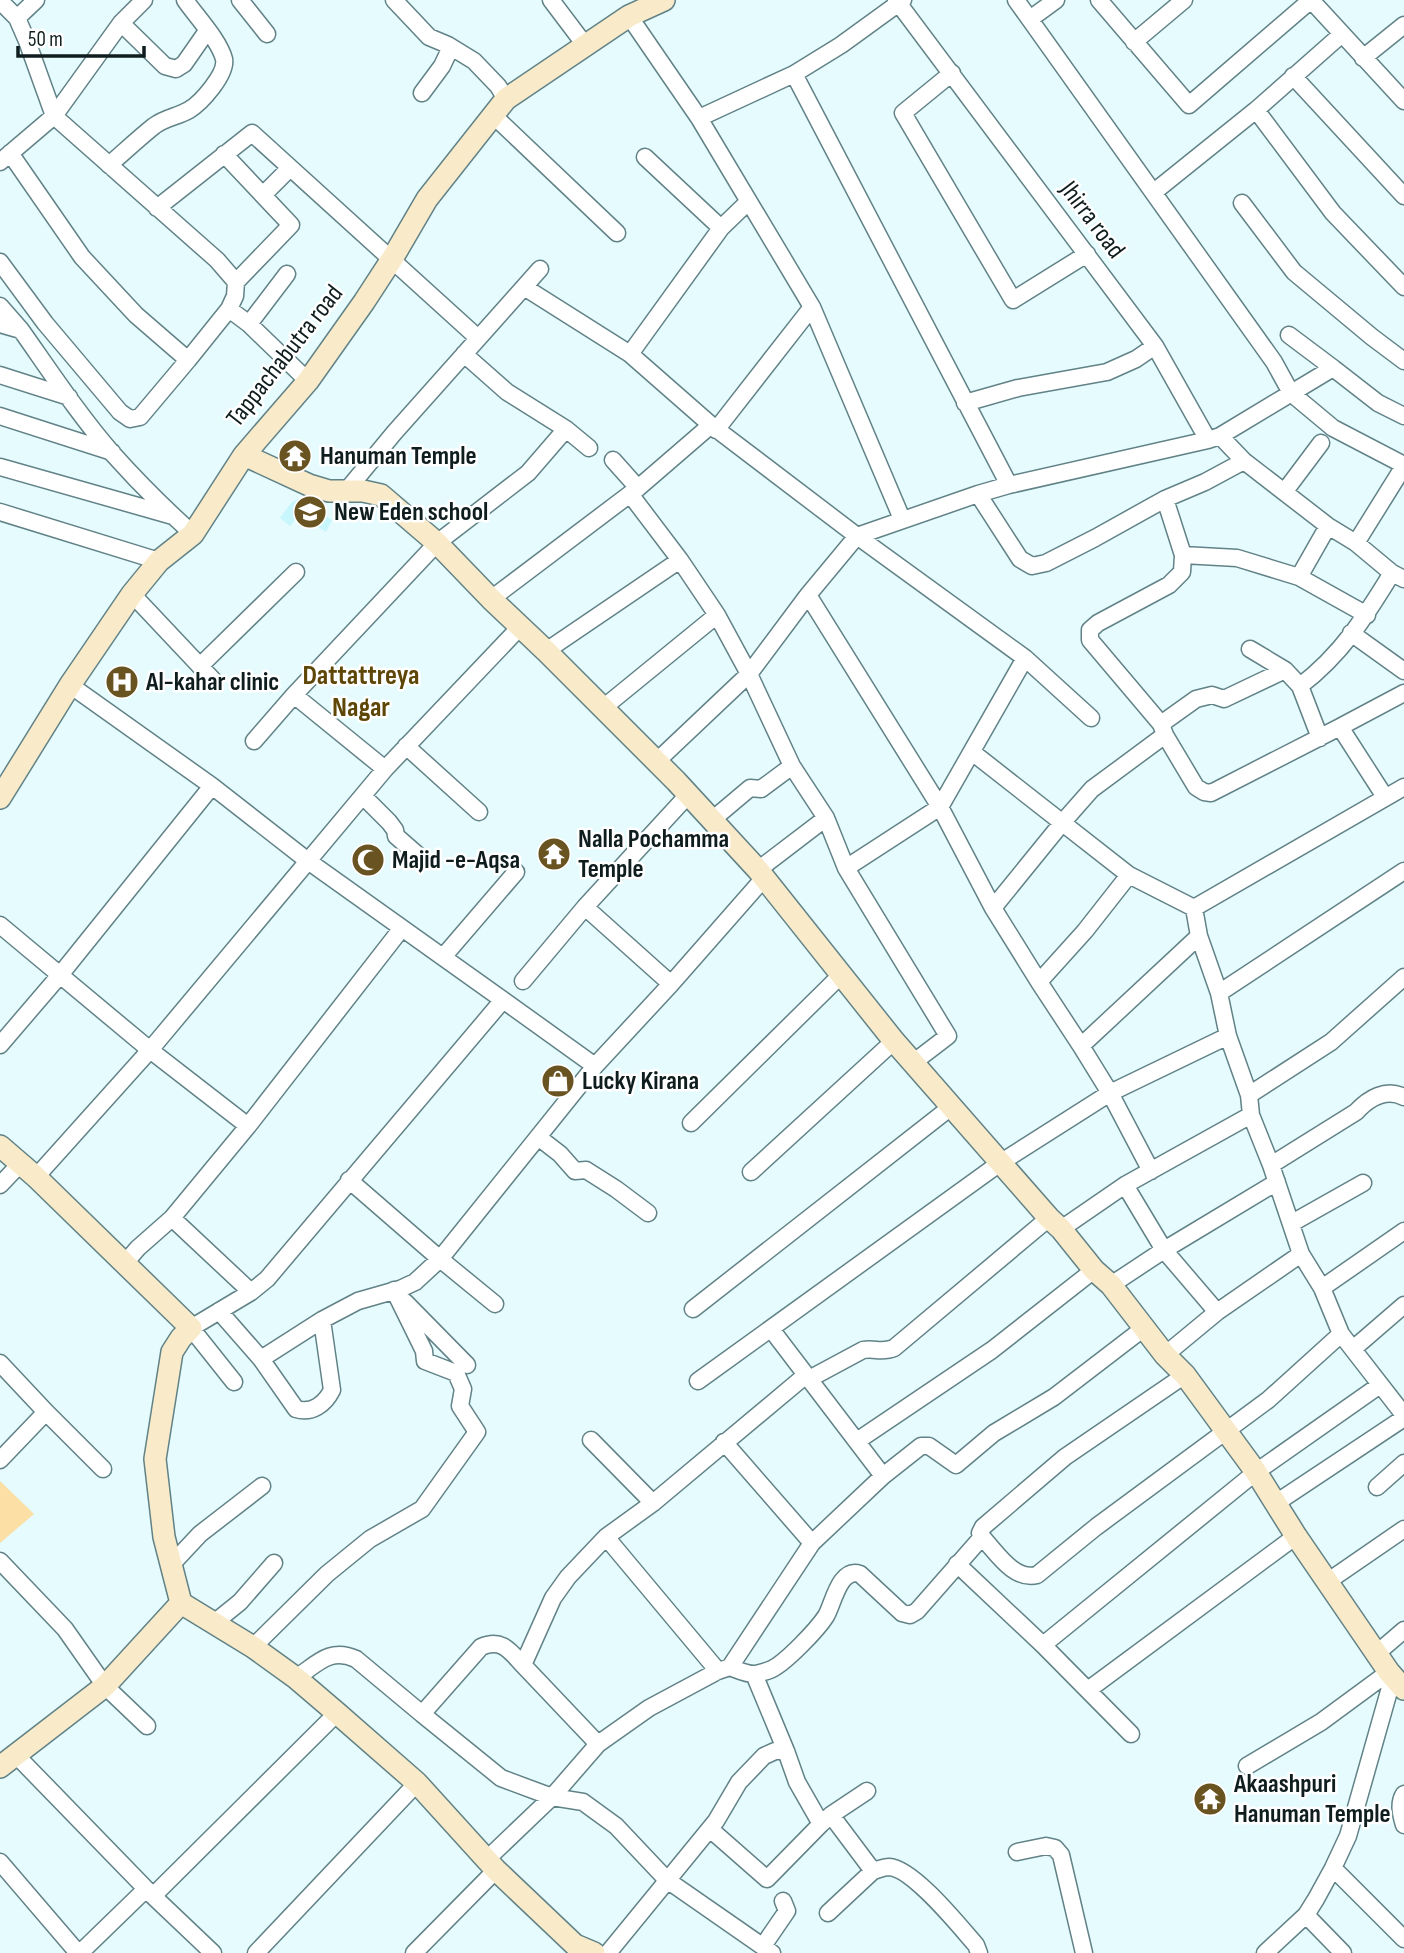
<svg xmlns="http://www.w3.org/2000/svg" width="1404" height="1953" font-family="'Sofia Sans Condensed',sans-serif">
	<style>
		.built { fill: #c7f6fc }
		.green { fill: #fbdfa4 }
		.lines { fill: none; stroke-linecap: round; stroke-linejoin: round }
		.street-casing { stroke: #618287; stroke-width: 19 }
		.secondary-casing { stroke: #618287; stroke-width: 24 }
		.street { stroke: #fff; stroke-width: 16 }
		.secondary { stroke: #f9ebc9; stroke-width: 21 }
		.labels { text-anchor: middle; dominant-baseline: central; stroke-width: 5; stroke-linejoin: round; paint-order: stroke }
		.street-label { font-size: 26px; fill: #0f1d1e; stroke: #fff }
		.poi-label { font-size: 26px; font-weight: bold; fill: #0f1d1e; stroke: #fff; text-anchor: start }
		.neighbourhood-label { font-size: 28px; font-weight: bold; fill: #5e4607; stroke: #fff }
	</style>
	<rect width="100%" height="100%" fill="#e5fbfe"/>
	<!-- built -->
	<path class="built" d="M299 498 332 520 326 532 299 515 290 526 280 518 291 503Z"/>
	<!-- green -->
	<path class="green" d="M0 1481 34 1514 0 1543Z"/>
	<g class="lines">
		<defs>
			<path id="street" d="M240 0 267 34
				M394 0 429 37 448 45 474 61 498 86 506 99
				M551 0 585 45
				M896 0 1155 346 1208 440
				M1016 0 1274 362 1291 393 1333 428 1404 465
				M1099 0 1189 105 1311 0
				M1311 0 1404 101
				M0 1 17 18 27 41 54 116 0 162
				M629 16 699 118 812 307 902 519
				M17 18 36 0
				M1030 19 1056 0
				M121 23 165 66 176 69 184 64 207 31
				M1134 42 1184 0
				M1363 58 1404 25
				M952 73 903 113 1013 300 1087 254
				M1293 76 1404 196
				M422 93 442 66 451 47
				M1256 110 1333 213 1404 287
				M494 116 617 233
				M699 118 794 74 841 45 903 0
				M10 153 82 257 136 315 188 360
				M224 154 291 225 236 282
				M645 157 721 228
				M109 165C124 152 139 138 154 126 166 117 177 117 189 110 201 103 227 74 224 59 219 40 196 16 185 0
				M1154 192 1256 110 1342 34
				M263 195 290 168
				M1242 203 1294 272 1372 337 1404 361
				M157 208 252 133 478 338
				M0 262 45 323 120 412 130 419 140 417 188 360 229 309 235 296 236 282 217 260 54 116 121 23 144 0
				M524 287 630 354
				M0 306 21 330 0 324
				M229 309 249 324 308 381
				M249 324 287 274
				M21 330C50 371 79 415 112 453 137 481 165 509 193 534
				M464 354 507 392 566 429 589 448
				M1333 368 1378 403 1404 416
				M0 375 69 397
				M965 403 1018 388 1107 372 1136 359 1155 346
				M0 416 112 452
				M711 425 630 354 721 228 748 202
				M716 430 812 307
				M1220 436 1333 368 1289 335
				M613 460 638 488
				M0 467 173 516
				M1009 485 1208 440 1220 436 1244 461 1328 526 1356 543 1392 573 1404 579
				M347 490 394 433 540 269
				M1285 491 1321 443
				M630 494 680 560 717 615 749 674 792 766 826 818 846 868 948 1036 914 1062
				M978 494 1020 559 1032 566 1046 563 1095 538 1165 499 1205 482 1244 461
				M1165 499 1183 555 1182 572 1169 585 1098 623 1090 630V640L1161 724 1165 735 1196 787 1204 792 1211 793 1340 727 1385 797
				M0 512 159 561
				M1328 526 1299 577 1367 615
				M1356 543 1404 466
				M1183 555 1237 558 1299 577
				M132 594 214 681
				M808 595 940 807 846 868
				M491 599 638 488 711 425 857 536 1025 658 1091 718
				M1351 633 1404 671
				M1250 649 1285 670 1300 686 1320 738
				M546 651 680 560
				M1025 658 940 807 993 908 1039 982 1085 931 1129 875 1194 908 1199 936 1219 993 1228 1036 1249 1095 1251 1115 1271 1165 1301 1254 1322 1288 1341 1334 1404 1415
				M200 666 296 572
				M70 685 212 786 308 861 503 1000
				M1300 686C1342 654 1365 617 1392 573
				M294 695 385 769
				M603 708 717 615
				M1161 724 1196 699 1212 695 1224 699 1285 670
				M1340 727 1404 693
				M254 741 294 695 437 543 528 473 566 429
				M406 746 479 812
				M972 752 1129 875
				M656 762 749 674 808 595 857 536 978 494 1009 485 794 74
				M363 796 389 822 395 830 396 836 420 857
				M712 820 750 788 761 789 792 766
				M758 870 826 818
				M585 907 671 984
				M993 908 1062 823 1092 789 1165 735
				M1194 908 1404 787
				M0 925 150 1050 248 1126
				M443 957 516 872
				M523 981 585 907 688 795
				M1039 982 1081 1046 1199 936
				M1219 993 1404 871
				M0 1045 60 975 212 786
				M1081 1046 1110 1093 1151 1171
				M1249 1095 1331 1042 1404 977
				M691 1123 842 974
				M538 1137 560 1154 575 1171 586 1170 616 1189 648 1213
				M1271 1165 1356 1112C1369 1098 1386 1088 1404 1097
				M751 1172 894 1041
				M36 1177 150 1050 385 769 520 627
				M349 1180 440 1259 495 1304
				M0 1185 20 1164
				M1125 1185 1164 1250 1217 1312
				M172 1218 251 1292 267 1279 503 1000 595 1066 671 984 764 878
				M1292 1223 1363 1183
				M1061 1229 1125 1185 1251 1115
				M124 1264 138 1248 172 1218 248 1126 402 928
				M1111 1285 1164 1250 1277 1182
				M1322 1288 1404 1231
				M405 1302 467 1365
				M693 1309 951 1107
				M219 1311 261 1359 322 1320 358 1301 400 1289 415 1282 440 1259 595 1066
				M771 1329 883 1476
				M1353 1349 1404 1305
				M1165 1355 1217 1312 1301 1254
				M261 1359 296 1409C312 1414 325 1404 332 1390L322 1320
				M0 1363 46 1412 0 1460
				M809 1379 863 1350C875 1348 882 1353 894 1348L1049 1218
				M698 1381 1000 1163 1110 1093 1228 1036
				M234 1382 191 1328 251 1292
				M46 1412 103 1469
				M591 1440 653 1503
				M857 1441 992 1350 1094 1270
				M724 1442 812 1543
				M1377 1487 1404 1463
				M1276 1503 1404 1418
				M606 1537 718 1671
				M982 1537C997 1553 1014 1581 1037 1575L1096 1527 1268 1400 1341 1334
				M0 1561 65 1629 105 1686 147 1726
				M957 1564 1043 1645
				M171 1565 200 1534 262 1486
				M1327 1582 1404 1529
				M214 1623 240 1602 274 1563
				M253 1647 327 1574 370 1539 422 1509 477 1432 460 1406 463 1389 456 1373 425 1361 424 1351 394 1290
				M1376 1654 1404 1630
				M730 1667C738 1670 748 1675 756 1674 760 1673 768 1671 772 1669 786 1662 817 1630 826 1616 833 1605 839 1567 860 1574L902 1613 910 1615 917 1611 982 1537 980 1533 983 1527 1065 1457 1185 1375
				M754 1674 786 1751 797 1782 821 1824 831 1815 867 1791
				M296 1678C317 1664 330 1647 356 1659L422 1714 481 1647C502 1638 510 1651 523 1665
				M1088 1690 1296 1536
				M422 1714 501 1778 552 1797 583 1802 616 1826 667 1880 772 1953
				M1131 1734 1043 1645 1256 1472 1380 1385
				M598 1744 523 1665 553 1598 568 1577 606 1537 653 1503 806 1375
				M15 1754 153 1896 213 1953
				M1247 1766 1321 1722 1389 1672
				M1404 1794C1398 1803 1401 1815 1404 1825
				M710 1829 767 1879 821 1824
				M1017 1852 1046 1846 1055 1848 1061 1855 1084 1953
				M486 1860 552 1797 598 1744 649 1708 718 1671 730 1667 812 1543 883 1476 921 1446H929L956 1465 994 1433 1054 1397 1144 1328
				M0 1862 78 1953
				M1333 1868 1404 1939
				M873 1871C877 1870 884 1867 889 1867 913 1868 960 1927 976 1945L979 1953
				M153 1896 337 1713
				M828 1913 873 1871 831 1815
				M1306 1915 1343 1953
				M763 1946 787 1911 783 1901
				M80 1953 146 1889
				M256 1953 417 1783
				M414 1953 496 1870
				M608 1953 716 1821 739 1782 764 1756 775 1751H786
				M1265 1953 1306 1915 1316 1899 1333 1868 1348 1836 1393 1677"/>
			<path id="secondary" d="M244 455 309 485 329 491H363L381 495 437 543 491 599 546 651 676 781 758 870 894 1041 1049 1218 1061 1229 1094 1270 1111 1285 1165 1355 1185 1375 1256 1472 1296 1536 1389 1672 1404 1689
				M0 798 70 685 132 594 159 561 193 534 244 455 308 381 364 302 392 259 427 199 506 99 629 16 664 0
				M0 1146 36 1177 191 1328 181 1338 172 1352 155 1459 164 1537 181 1603 105 1686 0 1767
				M181 1603 253 1647 296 1678 337 1713 417 1783 496 1870 575 1945 594 1953"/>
		</defs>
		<!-- street casing -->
		<use href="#street" class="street-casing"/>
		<!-- secondary casing -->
		<use href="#secondary" class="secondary-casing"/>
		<!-- street -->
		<use href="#street" class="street"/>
		<!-- secondary -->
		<use href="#secondary" class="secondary"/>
	</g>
	<!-- icons -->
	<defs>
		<symbol id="temple-disc" viewBox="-11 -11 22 22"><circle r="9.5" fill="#685321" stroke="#fff"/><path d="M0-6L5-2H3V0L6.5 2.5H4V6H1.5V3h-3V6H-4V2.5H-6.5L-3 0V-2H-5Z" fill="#fff"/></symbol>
		<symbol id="school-disc" viewBox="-11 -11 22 22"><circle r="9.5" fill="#685321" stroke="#fff"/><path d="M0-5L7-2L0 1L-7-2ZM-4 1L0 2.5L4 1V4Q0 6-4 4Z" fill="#fff"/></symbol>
		<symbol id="hospital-disc" viewBox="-11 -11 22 22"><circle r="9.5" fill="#685321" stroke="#fff"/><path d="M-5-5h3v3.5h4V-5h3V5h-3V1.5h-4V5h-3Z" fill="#fff"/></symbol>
		<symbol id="mosque-disc" viewBox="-11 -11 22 22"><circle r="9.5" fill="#685321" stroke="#fff"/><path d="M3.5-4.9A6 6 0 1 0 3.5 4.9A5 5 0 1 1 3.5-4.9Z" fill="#fff"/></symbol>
		<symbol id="shop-disc" viewBox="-11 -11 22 22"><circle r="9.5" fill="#685321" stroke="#fff"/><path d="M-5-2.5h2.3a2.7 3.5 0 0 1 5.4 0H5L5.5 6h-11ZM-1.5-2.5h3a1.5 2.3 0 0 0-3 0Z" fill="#fff"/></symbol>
	</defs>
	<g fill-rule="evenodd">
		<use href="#temple-disc" x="276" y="437" width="38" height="38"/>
		<use href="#school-disc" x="291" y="493" width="38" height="38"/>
		<use href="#hospital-disc" x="103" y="663" width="38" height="38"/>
		<use href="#temple-disc" x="535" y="835" width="38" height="38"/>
		<use href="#mosque-disc" x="349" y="841" width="38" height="38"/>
		<use href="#shop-disc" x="539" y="1062" width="38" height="38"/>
		<use href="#temple-disc" x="1191" y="1780" width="38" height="38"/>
	</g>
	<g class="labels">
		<!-- street labels -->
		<g class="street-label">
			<text transform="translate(1092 220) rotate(53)">Jhirra road</text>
			<text transform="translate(285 356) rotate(-52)">Tappachabutra road</text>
		</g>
		<!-- poi labels -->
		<g class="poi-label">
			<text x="320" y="456">Hanuman Temple</text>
			<text x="334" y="512">New Eden school</text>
			<text x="146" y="682">Al-kahar clinic</text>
			<text x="578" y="839">Nalla Pochamma<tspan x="578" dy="30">Temple</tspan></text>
			<text x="392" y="860">Majid -e-Aqsa</text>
			<text x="582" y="1081">Lucky Kirana</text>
			<text x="1234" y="1784">Akaashpuri<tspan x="1234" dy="30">Hanuman Temple</tspan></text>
		</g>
		<!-- neighbourhood labels -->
		<g class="neighbourhood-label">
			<text x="361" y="675">Dattattreya<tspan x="361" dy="32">Nagar</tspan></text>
		</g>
	</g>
	<!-- scale -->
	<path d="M18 46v10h126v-10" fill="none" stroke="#0f1d1e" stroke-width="3.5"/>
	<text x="28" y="46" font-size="21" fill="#0f1d1e" stroke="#ffffff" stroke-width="5" paint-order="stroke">50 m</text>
</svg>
